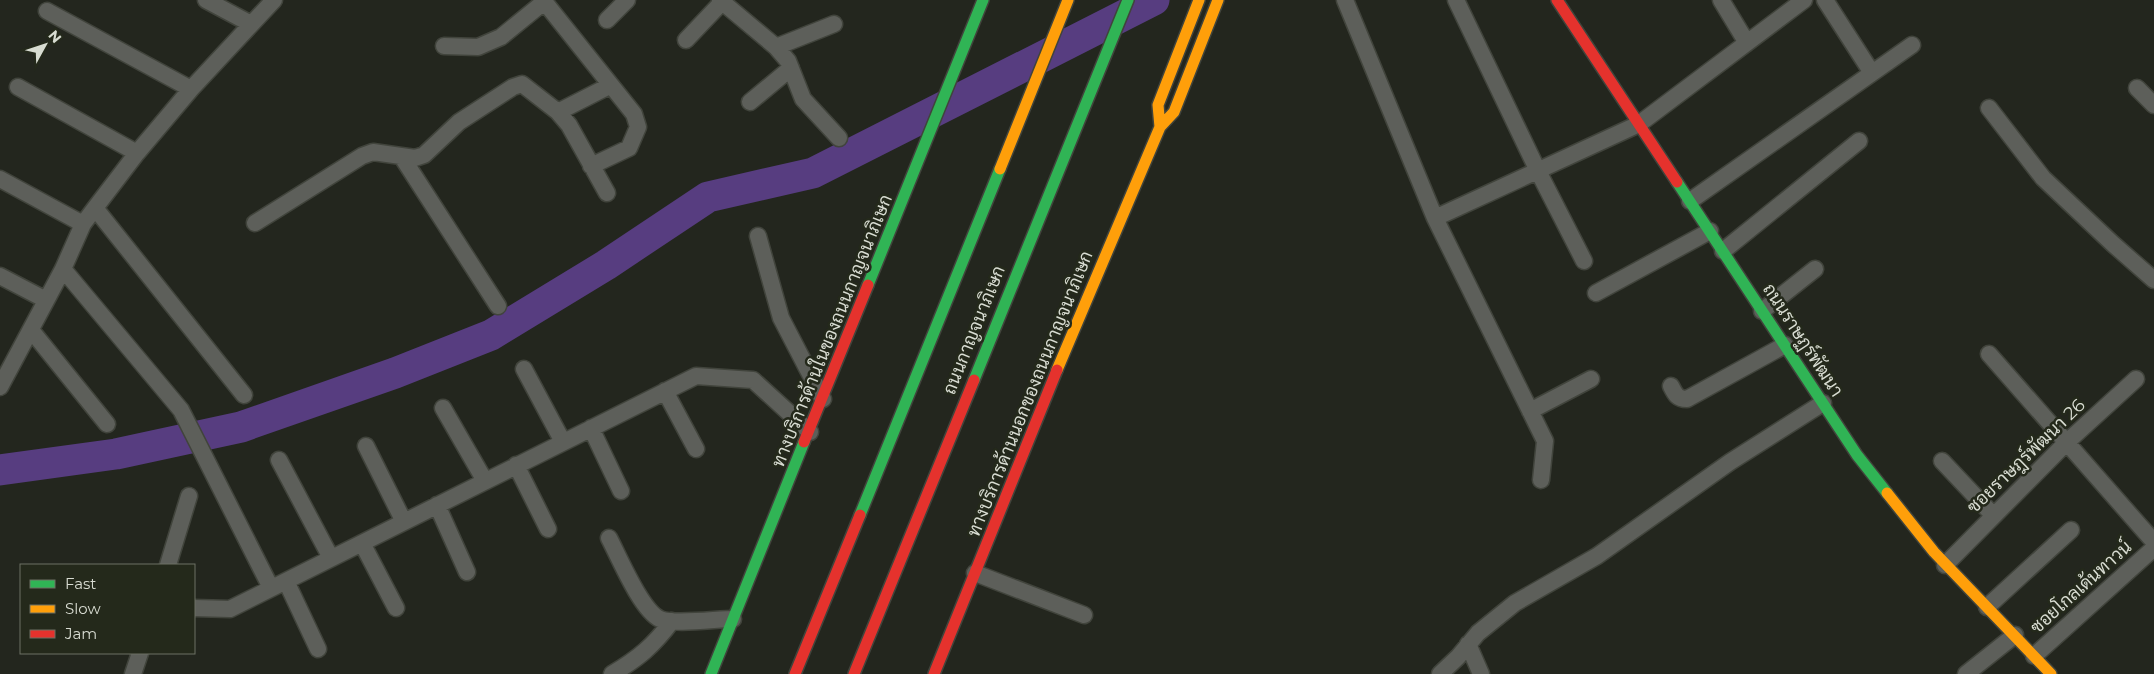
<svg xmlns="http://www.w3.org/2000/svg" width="2154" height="674" font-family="Montserrat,Sarabun,sans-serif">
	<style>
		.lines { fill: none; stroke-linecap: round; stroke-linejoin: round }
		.river { stroke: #573d80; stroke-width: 31 }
		.street-casing { stroke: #41443c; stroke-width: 19 }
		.fast-casing { stroke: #41443c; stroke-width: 14 }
		.slow-casing { stroke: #41443c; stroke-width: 14 }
		.jam-casing { stroke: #41443c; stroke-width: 14 }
		.street { stroke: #5d5f5a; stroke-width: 16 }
		.fast { stroke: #30b455; stroke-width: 11 }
		.slow { stroke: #ff9f0a; stroke-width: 11 }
		.jam { stroke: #e5322d; stroke-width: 11 }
		.labels { text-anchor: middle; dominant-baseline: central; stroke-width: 5; stroke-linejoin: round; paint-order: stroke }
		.street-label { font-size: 18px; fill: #d8dcd2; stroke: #24291b }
	</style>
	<rect width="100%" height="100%" fill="#23261e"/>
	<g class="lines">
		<!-- river -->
		<path class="river" d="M0 470 116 454 241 427 395 373 491 335 606 265 708 197 813 173 1154 0"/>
		<defs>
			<path id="street" d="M206 0 251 24
				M543 0 634 114 638 127 629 148 591 166
				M720 0 776 47 788 61 803 99 839 138
				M1345 0 1435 218 1545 441 1541 480
				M1456 0 1538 171 1584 261
				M1721 0 1747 43
				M1825 0 1872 73
				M47 11 191 89
				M607 20 627 0
				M686 40 724 0
				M444 46 478 47 501 37 544 2
				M776 47 834 24
				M18 87 137 153
				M2137 88 2154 105
				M750 102 791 68
				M1989 108 2043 178 2113 244 2154 280
				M558 112 611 85
				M402 157 498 306
				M0 179 83 224
				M1690 201 1912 45
				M95 208 244 395
				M1435 218 1639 124 1804 0
				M255 223 362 156 373 152 415 158 424 155 459 122 513 87 522 84 558 112 569 125 607 193
				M758 236 781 318 823 399
				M1723 251 1859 141
				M63 269 181 410 271 588
				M0 276 46 300
				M1596 293 1710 231
				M1762 311 1815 269
				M31 330 107 424
				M1989 354 2154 542
				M524 369 563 442
				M1671 386C1675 394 1677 399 1687 399L1785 345
				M0 387 63 269 83 224 95 208 137 153 191 89 274 0
				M665 391 696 449
				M443 408 485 481
				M1530 411 1591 379
				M591 428 621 491
				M366 446 404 522
				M279 460 331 558
				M1942 461 1993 515
				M516 465 548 529
				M437 505 467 572
				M609 538C619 557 641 610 660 619 673 625 717 619 733 619
				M362 543 396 608
				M168 565 189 496
				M1945 565 2067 442 2136 379
				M975 573 1084 615
				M286 581 318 649
				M1987 607 2071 530
				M194 608 230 609 696 376 753 380 810 432
				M1468 644 1481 674
				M2034 656 2154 548
				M133 674 140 653
				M612 674C639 658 653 646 672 621
				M1440 674 1458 657 1478 633 1515 603 1597 556 1730 462 1823 403
				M1966 674 2015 635"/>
			<path id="fast" d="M1677 182 1857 455 1887 493
				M868 285 983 0
				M974 380 1128 0
				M860 515 1000 169
				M711 674 804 442"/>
			<path id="slow" d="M1160 127 1158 105 1199 0
				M1000 169 1068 0
				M1057 370 1160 127 1174 112 1218 0
				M1887 493 1934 552 2051 674"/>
			<path id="jam" d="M1557 0 1677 182
				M804 442 868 285
				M795 674 860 515
				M854 674 974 380
				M934 674 1057 370"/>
		</defs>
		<!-- street casing -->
		<use href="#street" class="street-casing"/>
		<!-- fast casing -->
		<use href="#fast" class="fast-casing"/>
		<!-- slow casing -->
		<use href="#slow" class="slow-casing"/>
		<!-- jam casing -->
		<use href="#jam" class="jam-casing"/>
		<!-- street -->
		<use href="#street" class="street"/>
		<!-- fast -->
		<use href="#fast" class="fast"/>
		<!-- slow -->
		<use href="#slow" class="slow"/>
		<!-- jam -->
		<use href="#jam" class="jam"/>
	</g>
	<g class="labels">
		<!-- street labels -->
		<g class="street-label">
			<text transform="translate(974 330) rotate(-68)">ถนนกาญจนาภิเษก</text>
			<text transform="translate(832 331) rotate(-68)">ทางบริการด้านในของถนนกาญจนาภิเษก</text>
			<text transform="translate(1803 340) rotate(57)">ถนนราษฏร์พัฒนา</text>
			<text transform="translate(1030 394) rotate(-68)">ทางบริการด้านนอกของถนนกาญจนาภิเษก</text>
			<text transform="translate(2026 456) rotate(-44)">ซอยราษฎร์พัฒนา 26</text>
			<text transform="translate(2081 587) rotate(-42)">ซอยโกลเด้นทาวน์</text>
		</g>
	</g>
	<!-- legend -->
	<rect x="20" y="564" width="175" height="90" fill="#24291b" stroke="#6c7164"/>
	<rect x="30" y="580" width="25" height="8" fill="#30b455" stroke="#6c7164"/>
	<text x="65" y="589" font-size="15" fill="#d8dcd2">Fast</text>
	<rect x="30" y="605" width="25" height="8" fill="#ff9f0a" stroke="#6c7164"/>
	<text x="65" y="614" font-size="15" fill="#d8dcd2">Slow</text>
	<rect x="30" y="630" width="25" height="8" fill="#e5322d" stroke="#6c7164"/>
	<text x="65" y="639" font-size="15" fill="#d8dcd2">Jam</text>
	<!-- north arrow -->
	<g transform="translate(45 45) rotate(50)" stroke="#24291b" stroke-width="4" paint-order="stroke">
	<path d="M0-4L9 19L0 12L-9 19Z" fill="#d8dcd2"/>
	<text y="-8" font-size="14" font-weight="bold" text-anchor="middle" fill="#d8dcd2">N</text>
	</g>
</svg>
